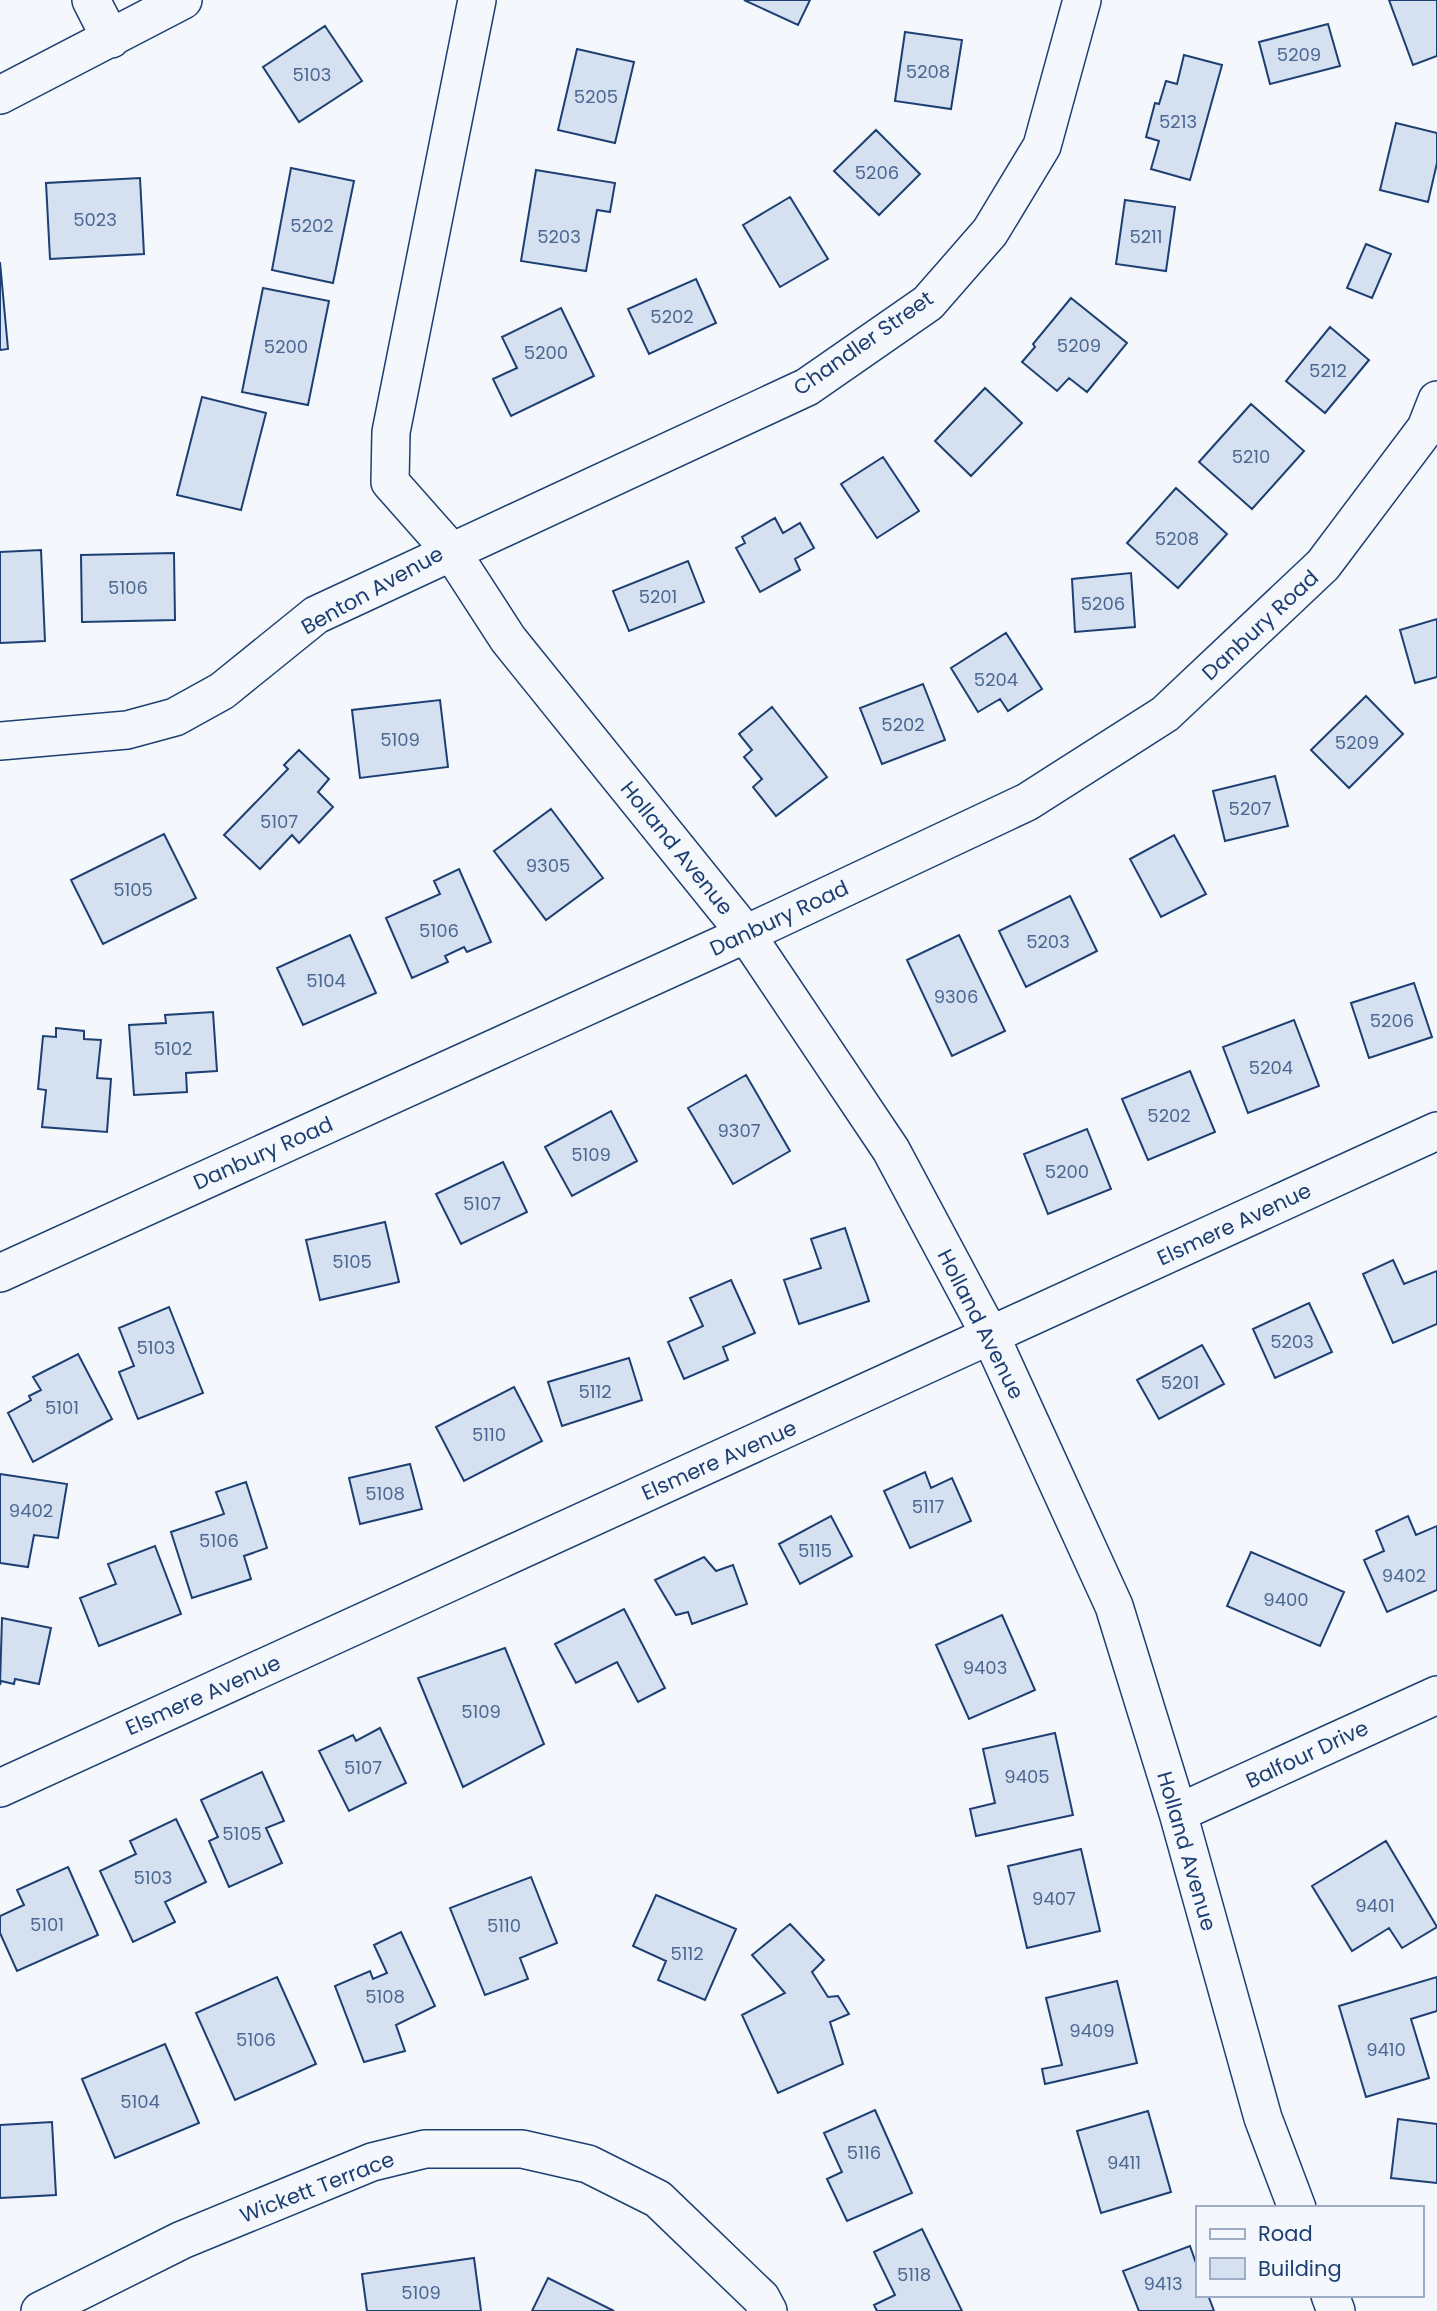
<svg xmlns="http://www.w3.org/2000/svg" width="1437" height="2311" font-family="Poppins,sans-serif">
	<style>
		.building { fill: #d5e0f0; stroke: #1d3f73; stroke-width: 2 }
		.lines { fill: none; stroke-linecap: round; stroke-linejoin: round }
		.street-casing { stroke: #1d3f73; stroke-width: 40 }
		.street { stroke: #f4f7fb; stroke-width: 37 }
		.labels { text-anchor: middle; dominant-baseline: central; stroke-width: 5; stroke-linejoin: round; paint-order: stroke }
		.number-label { font-size: 18px; fill: #4b6792 }
		.street-label { font-size: 21px; fill: #1d3f73; stroke: #f4f7fb }
	</style>
	<rect width="100%" height="100%" fill="#f4f7fb"/>
	<!-- building -->
	<path class="building" d="M744 0H810L798 25Z
		M1389 0H1437V56L1413 65Z
		M1328 24 1340 66 1270 84 1259 42Z
		M325 26 362 81 299 122 263 67Z
		M905 32 962 40 951 109 895 101Z
		M577 49 634 62 615 143 558 130Z
		M1184 55 1222 65 1190 180 1151 169 1159 141 1146 137 1155 103 1159 104 1166 81 1177 84Z
		M1396 123 1437 133V163L1428 202 1380 190Z
		M876 130 920 174 879 215 834 171Z
		M291 168 354 181 333 283 272 270Z
		M536 170 615 183 610 212 597 210 586 271 521 261Z
		M140 178 144 254 50 259 46 183Z
		M790 197 828 259 780 287 743 225Z
		M1125 200 1175 207 1166 271 1116 264Z
		M1366 244 1391 254 1372 298 1347 288Z
		M0 262 8 349 0 350Z
		M696 279 716 323 649 354 628 309Z
		M263 288 329 301 308 405 242 392Z
		M1071 298 1127 343 1087 392 1069 378 1057 391 1022 362 1035 347 1033 344Z
		M561 308 594 376 511 416 493 379 517 368 502 337Z
		M1330 327 1369 360 1325 413 1286 381Z
		M985 388 1022 423 971 476 935 441Z
		M202 397 266 413 241 510 177 495Z
		M1251 404 1304 451 1252 509 1199 462Z
		M883 457 919 511 877 538 841 484Z
		M1176 488 1227 534 1178 588 1127 543Z
		M775 518 783 533 800 523 814 548 795 559 800 570 760 592 736 548 745 543 742 537Z
		M41 550 45 641 0 643V552Z
		M174 553 175 620 82 622 81 555Z
		M688 561 704 602 629 631 613 591Z
		M1131 573 1135 627 1075 632 1072 579Z
		M1437 619V677L1415 683 1400 630Z
		M1006 633 1042 689 1008 711 1000 699 978 712 951 668Z
		M923 684 945 740 882 764 860 708Z
		M1366 696 1403 734 1349 788 1311 750Z
		M440 700 448 767 360 778 352 710Z
		M772 707 827 777 776 816 753 787 762 779 744 757 752 750 739 734Z
		M299 750 329 779 318 792 333 807 299 843 292 835 260 869 224 835 288 769 284 765Z
		M1275 776 1288 826 1225 841 1213 791Z
		M551 809 603 878 546 920 494 851Z
		M164 834 196 898 103 944 71 880Z
		M1174 835 1206 894 1161 917 1130 859Z
		M459 869 491 942 467 952 464 947 445 956 448 962 412 978 386 918 440 894 434 881Z
		M1070 896 1097 951 1026 987 999 931Z
		M350 935 376 993 303 1025 277 968Z
		M959 935 1005 1031 952 1056 907 960Z
		M1414 983 1432 1037 1369 1058 1351 1003Z
		M213 1012 217 1071 186 1073 187 1092 134 1095 129 1025 166 1023 165 1015Z
		M1294 1020 1319 1086 1248 1113 1223 1047Z
		M56 1028 84 1031V1039L101 1040 97 1078 111 1079 107 1132 42 1127 46 1090 38 1089 43 1036 56 1037Z
		M1190 1071 1215 1132 1148 1160 1122 1099Z
		M746 1075 790 1151 733 1184 688 1108Z
		M611 1111 637 1161 572 1196 545 1147Z
		M1087 1129 1111 1189 1048 1214 1024 1154Z
		M503 1162 527 1212 461 1244 436 1194Z
		M385 1222 399 1282 320 1300 306 1240Z
		M845 1228 869 1301 799 1324 784 1280 821 1268 811 1239Z
		M1393 1260 1404 1284 1437 1271V1324L1393 1343 1363 1274Z
		M731 1280 755 1333 723 1347 728 1360 684 1379 668 1342 703 1326 690 1298Z
		M1309 1303 1332 1352 1275 1378 1253 1329Z
		M169 1307 203 1393 138 1419 119 1372 134 1366 119 1328Z
		M1202 1345 1224 1384 1159 1419 1137 1380Z
		M78 1354 112 1419 33 1462 8 1413 31 1400 29 1396 41 1390 33 1377Z
		M629 1358 642 1400 562 1426 548 1382Z
		M514 1387 542 1441 464 1481 436 1427Z
		M410 1464 422 1509 360 1524 349 1478Z
		M925 1472 931 1488 952 1478 971 1521 910 1548 884 1491Z
		M0 1474 67 1484 58 1538 34 1535 28 1567 0 1563Z
		M246 1482 267 1548 244 1556 251 1579 192 1598 171 1532 224 1514 216 1492Z
		M831 1516 852 1556 800 1584 779 1544Z
		M1408 1516 1416 1535 1437 1526V1590L1387 1612 1364 1560 1384 1551 1376 1531Z
		M155 1546 181 1614 99 1646 80 1598 116 1584 108 1564Z
		M1251 1552 1344 1592 1320 1646 1227 1606Z
		M704 1557 716 1571 733 1565 747 1604 692 1624 688 1612 676 1615 655 1580Z
		M624 1609 665 1688 638 1702 617 1662 576 1683 555 1644Z
		M1002 1615 1035 1690 969 1719 936 1645Z
		M2 1618 51 1628 39 1684 15 1679 14 1684 1 1681 0 1685Z
		M505 1648 544 1744 463 1787 418 1678Z
		M380 1728 406 1783 349 1811 319 1751 353 1735 356 1741Z
		M1055 1733 1073 1815 976 1836 970 1809 995 1803 983 1749Z
		M262 1772 284 1821 266 1828 282 1863 229 1887 209 1841 218 1837 201 1800Z
		M176 1819 206 1882 165 1902 175 1922 133 1942 100 1871 136 1854 130 1841Z
		M1386 1841 1437 1927 1402 1948 1389 1928 1352 1951 1312 1886Z
		M1081 1849 1100 1931 1027 1948 1008 1866Z
		M68 1867 98 1935 17 1971 0 1933V1916L24 1905 17 1890Z
		M531 1877 557 1943 520 1958 528 1979 485 1995 450 1908Z
		M656 1895 736 1929 705 2000 658 1980 666 1961 633 1946Z
		M790 1924 824 1960 812 1972 828 1997 838 1996 849 2014 830 2022 843 2064 778 2093 742 2015 785 1993 752 1955Z
		M401 1932 435 2006 396 2025 405 2051 364 2062 335 1986 370 1971 373 1979 387 1973 374 1945Z
		M277 1977 316 2064 235 2100 196 2013Z
		M1437 1977V2011L1411 2019 1429 2078 1366 2097 1339 2006Z
		M1117 1981 1137 2063 1045 2084 1042 2069 1062 2065 1046 1998Z
		M165 2044 199 2123 115 2158 82 2079Z
		M875 2110 912 2193 847 2221 827 2179 842 2172 824 2133Z
		M1148 2111 1171 2192 1101 2213 1077 2131Z
		M1398 2119 1437 2124V2183L1391 2178Z
		M52 2122 56 2195 0 2198V2125Z
		M922 2229 962 2311H877L874 2305 895 2295 874 2252Z
		M1190 2246 1197 2266V2295H1208L1214 2311H1139L1123 2271Z
		M474 2258 481 2311H367L362 2274Z
		M548 2278 614 2311H532Z"/>
	<g class="lines">
		<defs>
			<path id="street" d="M91 0 111 39
				M477 0 391 432 390 482 451 551 508 639 746 934 891 1150 991 1337 1114 1606 1178 1813 1263 2118 1297 2208
				M0 95 183 0
				M0 741 127 730 175 717 222 691 316 615 807 387 928 303 990 232 1042 146 1082 0
				M0 1273 746 934 1027 802 1165 714 1323 565 1426 428 1437 400
				M0 1788 1437 1131
				M1178 1813 1437 1695
				M1330 2295 1336 2311
				M40 2311 182 2240 372 2162 425 2149H522L588 2164 658 2199 761 2298 768 2311"/>
		</defs>
		<!-- street casing -->
		<use href="#street" class="street-casing"/>
		<!-- street -->
		<use href="#street" class="street"/>
	</g>
	<g class="labels">
		<!-- number labels -->
		<g class="number-label">
			<text x="1299" y="54">5209</text>
			<text x="928" y="71">5208</text>
			<text x="312" y="74">5103</text>
			<text x="596" y="96">5205</text>
			<text x="1178" y="121">5213</text>
			<text x="877" y="172">5206</text>
			<text x="95" y="219">5023</text>
			<text x="312" y="225">5202</text>
			<text x="559" y="236">5203</text>
			<text x="1146" y="236">5211</text>
			<text x="672" y="316">5202</text>
			<text x="1079" y="345">5209</text>
			<text x="286" y="346">5200</text>
			<text x="546" y="352">5200</text>
			<text x="1328" y="370">5212</text>
			<text x="1251" y="456">5210</text>
			<text x="1177" y="538">5208</text>
			<text x="128" y="587">5106</text>
			<text x="658" y="596">5201</text>
			<text x="1103" y="603">5206</text>
			<text x="996" y="679">5204</text>
			<text x="903" y="724">5202</text>
			<text x="400" y="739">5109</text>
			<text x="1357" y="742">5209</text>
			<text x="1250" y="808">5207</text>
			<text x="279" y="821">5107</text>
			<text x="548" y="865">9305</text>
			<text x="133" y="889">5105</text>
			<text x="439" y="930">5106</text>
			<text x="1048" y="941">5203</text>
			<text x="326" y="980">5104</text>
			<text x="956" y="996">9306</text>
			<text x="1392" y="1020">5206</text>
			<text x="173" y="1048">5102</text>
			<text x="1271" y="1067">5204</text>
			<text x="1169" y="1115">5202</text>
			<text x="739" y="1130">9307</text>
			<text x="591" y="1154">5109</text>
			<text x="1067" y="1171">5200</text>
			<text x="482" y="1203">5107</text>
			<text x="352" y="1261">5105</text>
			<text x="1292" y="1341">5203</text>
			<text x="156" y="1347">5103</text>
			<text x="1180" y="1382">5201</text>
			<text x="595" y="1391">5112</text>
			<text x="62" y="1407">5101</text>
			<text x="489" y="1434">5110</text>
			<text x="385" y="1493">5108</text>
			<text x="928" y="1506">5117</text>
			<text x="31" y="1510">9402</text>
			<text x="219" y="1540">5106</text>
			<text x="815" y="1550">5115</text>
			<text x="1404" y="1575">9402</text>
			<text x="1286" y="1599">9400</text>
			<text x="985" y="1667">9403</text>
			<text x="481" y="1711">5109</text>
			<text x="363" y="1767">5107</text>
			<text x="1027" y="1776">9405</text>
			<text x="242" y="1833">5105</text>
			<text x="153" y="1877">5103</text>
			<text x="1054" y="1898">9407</text>
			<text x="1375" y="1905">9401</text>
			<text x="47" y="1924">5101</text>
			<text x="504" y="1925">5110</text>
			<text x="687" y="1953">5112</text>
			<text x="385" y="1996">5108</text>
			<text x="1092" y="2030">9409</text>
			<text x="256" y="2039">5106</text>
			<text x="1386" y="2049">9410</text>
			<text x="140" y="2101">5104</text>
			<text x="864" y="2152">5116</text>
			<text x="1124" y="2162">9411</text>
			<text x="914" y="2274">5118</text>
			<text x="1163" y="2283">9413</text>
			<text x="421" y="2292">5109</text>
		</g>
		<!-- street labels -->
		<g class="street-label">
			<text transform="translate(863 343) rotate(-35)">Chandler Street</text>
			<text transform="translate(372 590) rotate(-29)">Benton Avenue</text>
			<text transform="translate(1260 625) rotate(-43)">Danbury Road</text>
			<text transform="translate(677 848) rotate(51)">Holland Avenue</text>
			<text transform="translate(779 918) rotate(-25)">Danbury Road</text>
			<text transform="translate(263 1153) rotate(-24)">Danbury Road</text>
			<text transform="translate(1234 1224) rotate(-25)">Elsmere Avenue</text>
			<text transform="translate(981 1324) rotate(63)">Holland Avenue</text>
			<text transform="translate(719 1460) rotate(-24)">Elsmere Avenue</text>
			<text transform="translate(203 1695) rotate(-24)">Elsmere Avenue</text>
			<text transform="translate(1307 1754) rotate(-25)">Balfour Drive</text>
			<text transform="translate(1187 1851) rotate(74)">Holland Avenue</text>
			<text transform="translate(317 2187) rotate(-21)">Wickett Terrace</text>
		</g>
	</g>
	<!-- legend -->
	<rect x="1196" y="2206" width="228" height="91" fill="#f4f7fb" stroke="#9eadc5" stroke-width="2"/>
	<rect x="1210" y="2229" width="35" height="10" fill="#f4f7fb" stroke="#9eadc5" stroke-width="2"/>
	<text x="1258" y="2241" font-size="21" fill="#1d3f73">Road</text>
	<rect x="1210" y="2258" width="35" height="21" fill="#d5e0f0" stroke="#9eadc5" stroke-width="2"/>
	<text x="1258" y="2276" font-size="21" fill="#1d3f73">Building</text>
</svg>
